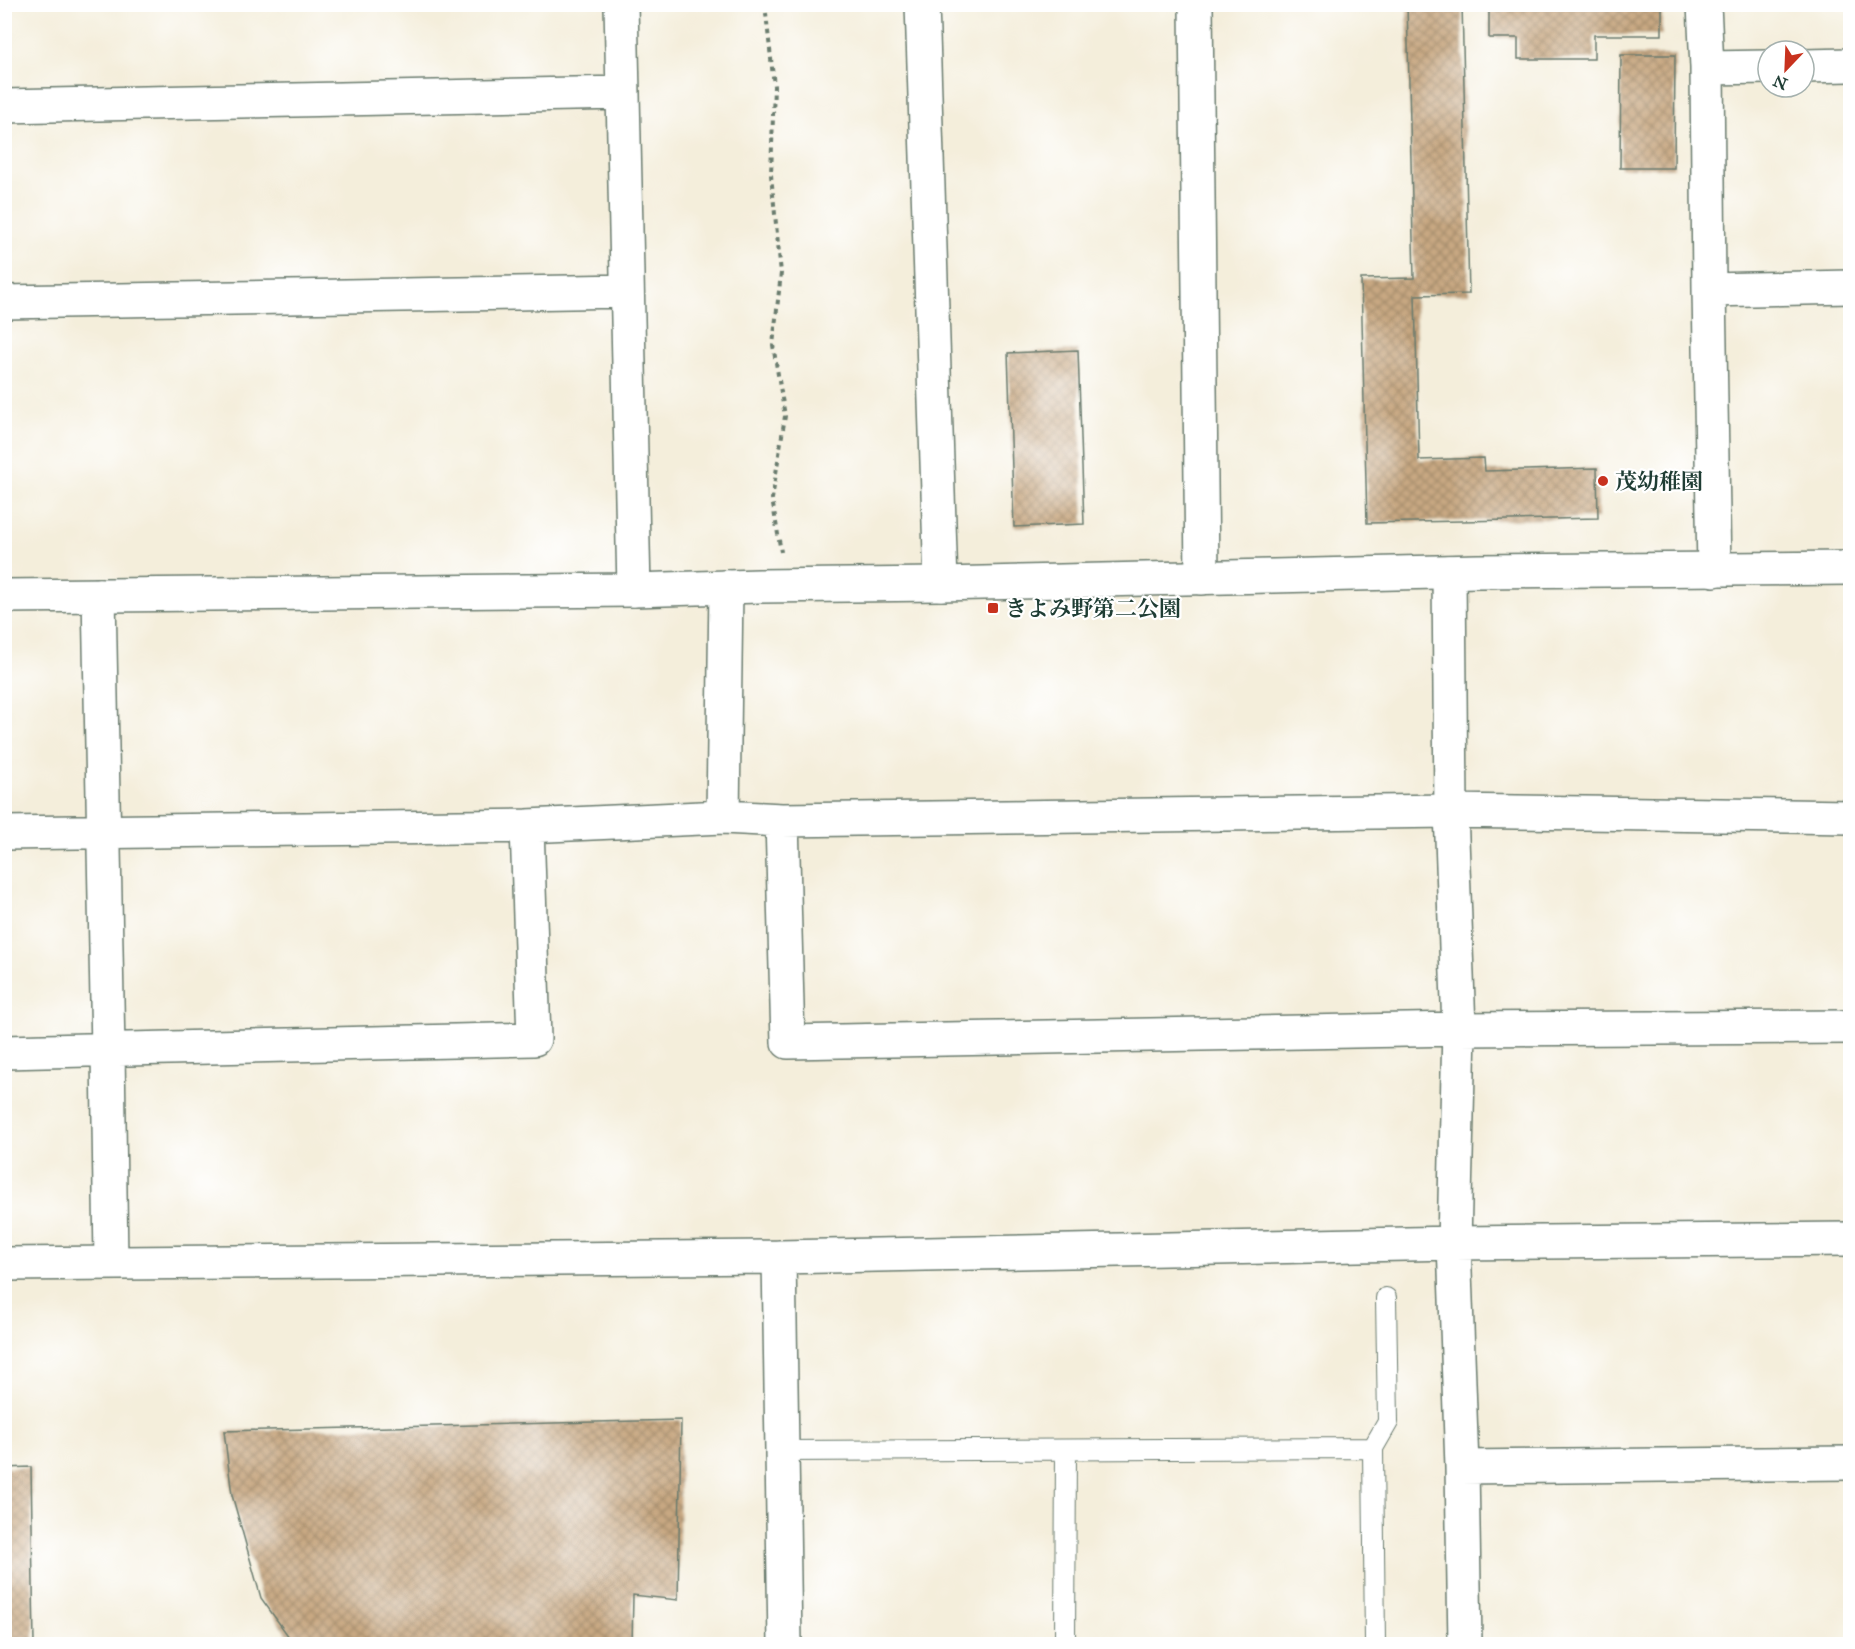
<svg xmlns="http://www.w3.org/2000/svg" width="1855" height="1649" font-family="'IM FELL Great Primer','Noto Serif JP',serif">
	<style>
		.building { fill: url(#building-cross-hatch) }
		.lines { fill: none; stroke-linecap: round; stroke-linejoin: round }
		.service-casing { stroke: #6a7b6e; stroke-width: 22 }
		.minor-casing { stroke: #6a7b6e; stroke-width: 36 }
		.tertiary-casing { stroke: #6a7b6e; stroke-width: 36 }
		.path { stroke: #6a7b6e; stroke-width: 4; stroke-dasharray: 4.5 4.5; stroke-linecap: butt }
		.service { stroke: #fff; stroke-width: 20 }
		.minor { stroke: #fff; stroke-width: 33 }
		.tertiary { stroke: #fff; stroke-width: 33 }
		.poi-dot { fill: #c8321e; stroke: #fff; stroke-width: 2 }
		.labels { text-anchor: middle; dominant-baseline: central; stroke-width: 4.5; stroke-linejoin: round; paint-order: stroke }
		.poi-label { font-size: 22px; font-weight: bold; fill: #1f3d34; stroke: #fff; text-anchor: start }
	</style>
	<defs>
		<pattern id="building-cross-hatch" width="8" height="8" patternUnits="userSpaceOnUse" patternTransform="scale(1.5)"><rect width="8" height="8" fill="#c8a882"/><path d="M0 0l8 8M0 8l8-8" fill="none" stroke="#a28a6b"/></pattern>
	</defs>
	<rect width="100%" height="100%" fill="#fff"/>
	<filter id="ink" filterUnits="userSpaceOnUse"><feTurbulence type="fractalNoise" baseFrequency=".0167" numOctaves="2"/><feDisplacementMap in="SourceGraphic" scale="12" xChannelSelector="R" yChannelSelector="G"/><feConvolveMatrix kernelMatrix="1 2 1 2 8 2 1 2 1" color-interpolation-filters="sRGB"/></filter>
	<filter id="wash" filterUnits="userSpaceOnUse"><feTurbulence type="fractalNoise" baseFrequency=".008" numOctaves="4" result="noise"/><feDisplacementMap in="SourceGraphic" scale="24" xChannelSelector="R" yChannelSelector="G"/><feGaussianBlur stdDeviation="1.35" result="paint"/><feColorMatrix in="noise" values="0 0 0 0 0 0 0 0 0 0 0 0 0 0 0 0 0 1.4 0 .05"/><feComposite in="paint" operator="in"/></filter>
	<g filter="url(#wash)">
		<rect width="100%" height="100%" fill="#f4eedb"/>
		<g id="blocks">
			<!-- building -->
			<path class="building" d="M1407 4H1462L1469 294 1415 295 1419 460 1484 458 1485 471 1597 468 1598 518 1367 523 1361 279 1414 278Z
				M1489 4H1662V35H1594V59H1518V38H1489Z
				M1621 55H1675L1674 168H1620Z
				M1078 350 1084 524 1014 527 1008 353Z
				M681 1420 678 1600 633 1595 632 1644H294L261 1598 232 1495 224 1431Z
				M31 1467 34 1644H4V1468Z"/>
		</g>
	</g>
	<g filter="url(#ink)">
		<use href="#blocks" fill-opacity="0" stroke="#6a7b6e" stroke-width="1.5"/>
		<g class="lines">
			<defs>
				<path id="service" d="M1373 1448 1388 1422 1386 1298
					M782 1451 1373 1448 1375 1644
					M1065 1644 1066 1450"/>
				<path id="minor" d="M621 4 634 590
					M922 4 941 584
					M1196 4 1202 578
					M1704 4 1707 68 1709 290 1714 570
					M1804 66 1850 65
					M1707 68 1768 67
					M4 106 623 93
					M1709 290 1850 287
					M4 302 627 291
					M1449 572 1451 811 1459 1029 1454 1243 1462 1467 1465 1644
					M99 595 108 1051 111 1262
					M723 817 726 587
					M782 820 788 1042 1459 1029 1850 1027
					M4 833 527 826 723 817 782 820 1451 811 1850 817
					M4 1052 534 1039 527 826
					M779 1257 785 1644
					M4 1264 779 1257 1454 1243 1850 1239
					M1462 1467 1850 1463"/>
				<path id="tertiary" d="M4 596 634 590 759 586 941 584 1478 571 1850 568"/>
			</defs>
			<!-- service casing -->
			<use href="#service" class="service-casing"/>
			<!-- minor casing -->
			<use href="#minor" class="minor-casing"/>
			<!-- tertiary casing -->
			<use href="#tertiary" class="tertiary-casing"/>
			<!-- path -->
			<path class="path" d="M765 4 774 86 771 175 781 273 773 345 785 416 772 499 781 552"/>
			<!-- service -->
			<use href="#service" class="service"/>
			<!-- minor -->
			<use href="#minor" class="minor"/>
			<!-- tertiary -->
			<use href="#tertiary" class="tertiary"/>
		</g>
	</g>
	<!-- markers -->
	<g class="poi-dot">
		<circle cx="1603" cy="481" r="6"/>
		<rect x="987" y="602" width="12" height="12" rx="3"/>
	</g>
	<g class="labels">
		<!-- poi labels -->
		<g class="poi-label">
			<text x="1615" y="481">茂幼稚園</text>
			<text x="1005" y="608">きよみ野第二公園</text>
		</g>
	</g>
	<!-- margin -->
	<rect width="1855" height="1649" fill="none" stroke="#fff" stroke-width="24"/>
	<!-- north arrow -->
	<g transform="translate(1786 69) rotate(203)"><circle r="28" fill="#ffffff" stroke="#a5b1ae" stroke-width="1.5"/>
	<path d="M0-4.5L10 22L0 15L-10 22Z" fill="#c8321e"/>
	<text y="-9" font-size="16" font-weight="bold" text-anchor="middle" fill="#1f3d34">N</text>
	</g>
</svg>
